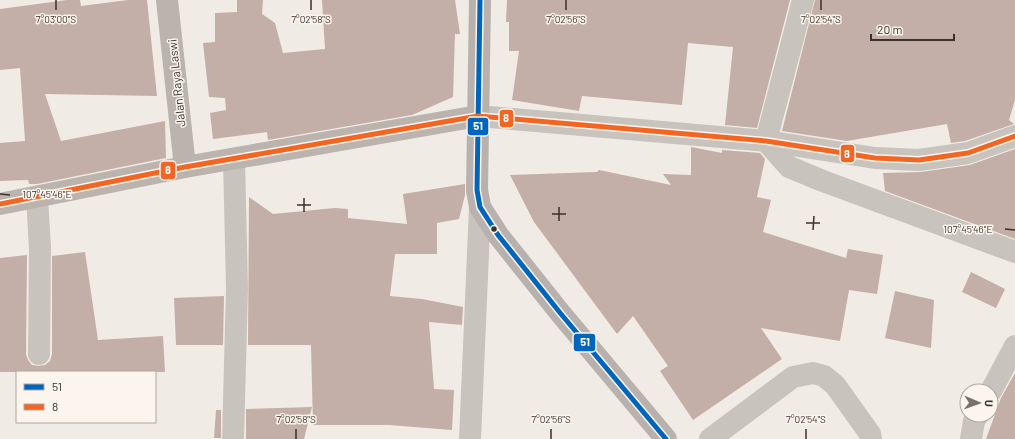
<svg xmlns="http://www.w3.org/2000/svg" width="1015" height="439" font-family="Barlow,sans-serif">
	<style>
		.building { fill: #c3afa7 }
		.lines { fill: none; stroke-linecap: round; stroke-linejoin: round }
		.minor { stroke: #c9c3be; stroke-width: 22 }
		.tertiary { stroke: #c9c3be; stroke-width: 22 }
		.secondary { stroke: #bab3ae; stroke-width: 22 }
		.primary { stroke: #b8b1ad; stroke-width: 22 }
		.bus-1-casing { stroke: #fbf5ee; stroke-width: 8 }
		.bus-2-casing { stroke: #fbf5ee; stroke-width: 8 }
		.bus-1 { stroke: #0065bd; stroke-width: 5 }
		.bus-2 { stroke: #f26522; stroke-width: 5 }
		.ticks { fill: none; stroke: #3b302b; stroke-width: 1.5 }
		.bus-dot { fill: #3b302b; stroke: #fbf5ee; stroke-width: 1.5 }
		.labels { text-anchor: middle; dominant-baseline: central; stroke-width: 3; stroke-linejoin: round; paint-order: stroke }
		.street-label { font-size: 12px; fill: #3b302b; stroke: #fbf5ee }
		.ticks-label { font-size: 10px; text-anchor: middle; fill: #3b302b; stroke: #fbf5ee; stroke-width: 3; stroke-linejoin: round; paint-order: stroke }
		.line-badge { stroke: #fbf5ee; stroke-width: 1.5 }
		.badge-label { font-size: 11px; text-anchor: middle; font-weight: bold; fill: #fff }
	</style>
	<rect width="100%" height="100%" fill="#f0ebe5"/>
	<!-- building -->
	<path class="building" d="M67 0H80L81 6 128 0H147L157 96 45 94 61 141 165 121 166 158 37 184H29L28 180 0 181V143L25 141 20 68 0 70V9Z
		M237 0H263L262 14 275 23 283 53 325 49 322 0H455L460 34H455L453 97 412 115 268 140 267 132 213 139 210 113 226 110 225 98 209 97 203 43 215 42V13L237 12Z
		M507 0H790L757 128 725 125 733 47 688 43 682 105 582 96 579 111 512 100 519 51H509V22H506Z
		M815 0H1015V100L1009 120 1014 124 965 141 951 143 947 124 847 141 782 131Z
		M691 147 722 153V150L760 153 765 159 757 197 771 200 763 232 846 258 848 249 883 255 877 294 849 290 840 341 761 328 782 359 693 420 660 371 668 366 633 316 617 334 534 222 510 175 597 172 599 170 671 185 663 174 691 175Z
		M1015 149V239L885 191 883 173 921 172 970 165Z
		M465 184V195L459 219 437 223V254H395L390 296 422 299 463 307 462 325 429 322 434 389 454 390 452 430 389 425H313L311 345H248L249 197 273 214 335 208 348 209V218L407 224 403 194Z
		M85 252 98 340 163 336 165 372H0V258L27 255 26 354 28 360 32 365 39 366 45 365 50 361 52 354V256Z
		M971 272 1005 289 996 308 962 292Z
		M895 291 934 300 931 348 885 338Z
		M224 296 223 345H176L174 298Z
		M1015 373V439H986L1001 398Z
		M312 407 304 439H246V409Z
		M216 410H221V438H214Z"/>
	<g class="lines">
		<!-- minor -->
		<path class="minor" d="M803 0 766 141 789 167 823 181 1015 252
			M37 198 40 248 39 354
			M991 391 1015 346
			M233 439 237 288 234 159
			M470 439 480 207
			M710 439 793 377 813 373 824 376 835 385 870 434 871 439
			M971 439 974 421 978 415"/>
		<!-- tertiary -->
		<path class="tertiary" d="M478 116 766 141 875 158 919 160 968 153 1015 136"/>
		<!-- secondary -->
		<path class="secondary" d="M167 0 185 167
			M0 204 185 167 478 116"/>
		<!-- primary -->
		<path class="primary" d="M480 0 477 190 480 207 498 235 561 314 666 439"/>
		<defs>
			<path id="bus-1" d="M480 0 477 190 480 207 498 235 561 314 666 439"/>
			<path id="bus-2" d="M0 204 185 167 478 116 766 141 875 158 919 160 968 153 1015 136"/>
		</defs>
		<!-- bus-1 casing -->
		<use href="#bus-1" class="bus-1-casing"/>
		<!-- bus-2 casing -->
		<use href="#bus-2" class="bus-2-casing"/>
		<!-- bus-1 -->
		<use href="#bus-1" class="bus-1"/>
		<!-- bus-2 -->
		<use href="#bus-2" class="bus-2"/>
	</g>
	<!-- ticks -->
	<path class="ticks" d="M56 10V0M311 10V0M566 10V0M821 10V0M0 194 10 195M297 205H311M304 212V198M552 214H566M559 221V207M806 223H820M1005 229 1015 230M813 230 814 216M296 439V429M551 439V429M806 439V429"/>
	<!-- markers -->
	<circle class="bus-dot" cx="494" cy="229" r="3.5"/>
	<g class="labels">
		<!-- street labels -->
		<g class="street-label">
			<text transform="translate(176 83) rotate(-96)">Jalan Raya Laswi</text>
		</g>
	</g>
	<g class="ticks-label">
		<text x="56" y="23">7°03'00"S</text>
		<text x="311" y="23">7°02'58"S</text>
		<text x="566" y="23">7°02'56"S</text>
		<text x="821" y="23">7°02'54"S</text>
		<text x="47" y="198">107°45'46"E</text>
		<text x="968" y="233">107°45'46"E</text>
		<text x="296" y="423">7°02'58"S</text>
		<text x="551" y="423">7°02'56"S</text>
		<text x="806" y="423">7°02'54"S</text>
	</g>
	<g class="line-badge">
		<rect x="499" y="109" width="15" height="19" rx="4" fill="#f26522"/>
		<rect x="467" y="117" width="22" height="19" rx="4" fill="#0065bd"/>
		<rect x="840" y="144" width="15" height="19" rx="4" fill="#f26522"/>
		<rect x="160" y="161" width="16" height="19" rx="4" fill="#f26522"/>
		<rect x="573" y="333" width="23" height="19" rx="4" fill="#0065bd"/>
	</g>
	<g class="badge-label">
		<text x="506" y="122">8</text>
		<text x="478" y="130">51</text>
		<text x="847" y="158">8</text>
		<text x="168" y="174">8</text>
		<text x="585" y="346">51</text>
	</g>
	<!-- legend -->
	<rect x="16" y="371" width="140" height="52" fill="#fbf5ee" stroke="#aea6a0"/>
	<rect x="24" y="384" width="20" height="6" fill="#0065bd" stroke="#aea6a0"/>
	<text x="52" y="391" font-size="12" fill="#3b302b">51</text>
	<rect x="24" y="404" width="20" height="6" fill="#f26522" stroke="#aea6a0"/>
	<text x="52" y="411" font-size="12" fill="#3b302b">8</text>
	<!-- north arrow -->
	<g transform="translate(979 403) rotate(92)"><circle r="19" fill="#fbf5ee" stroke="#aea6a0"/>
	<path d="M0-3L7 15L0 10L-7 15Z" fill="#7a716c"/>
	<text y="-6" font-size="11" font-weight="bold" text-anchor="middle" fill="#3b302b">U</text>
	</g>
	<!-- scale -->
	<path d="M871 34v6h83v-6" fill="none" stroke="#3b302b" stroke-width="2"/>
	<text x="877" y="34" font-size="12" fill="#3b302b" stroke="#fbf5ee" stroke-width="3" paint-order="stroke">20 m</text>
</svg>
